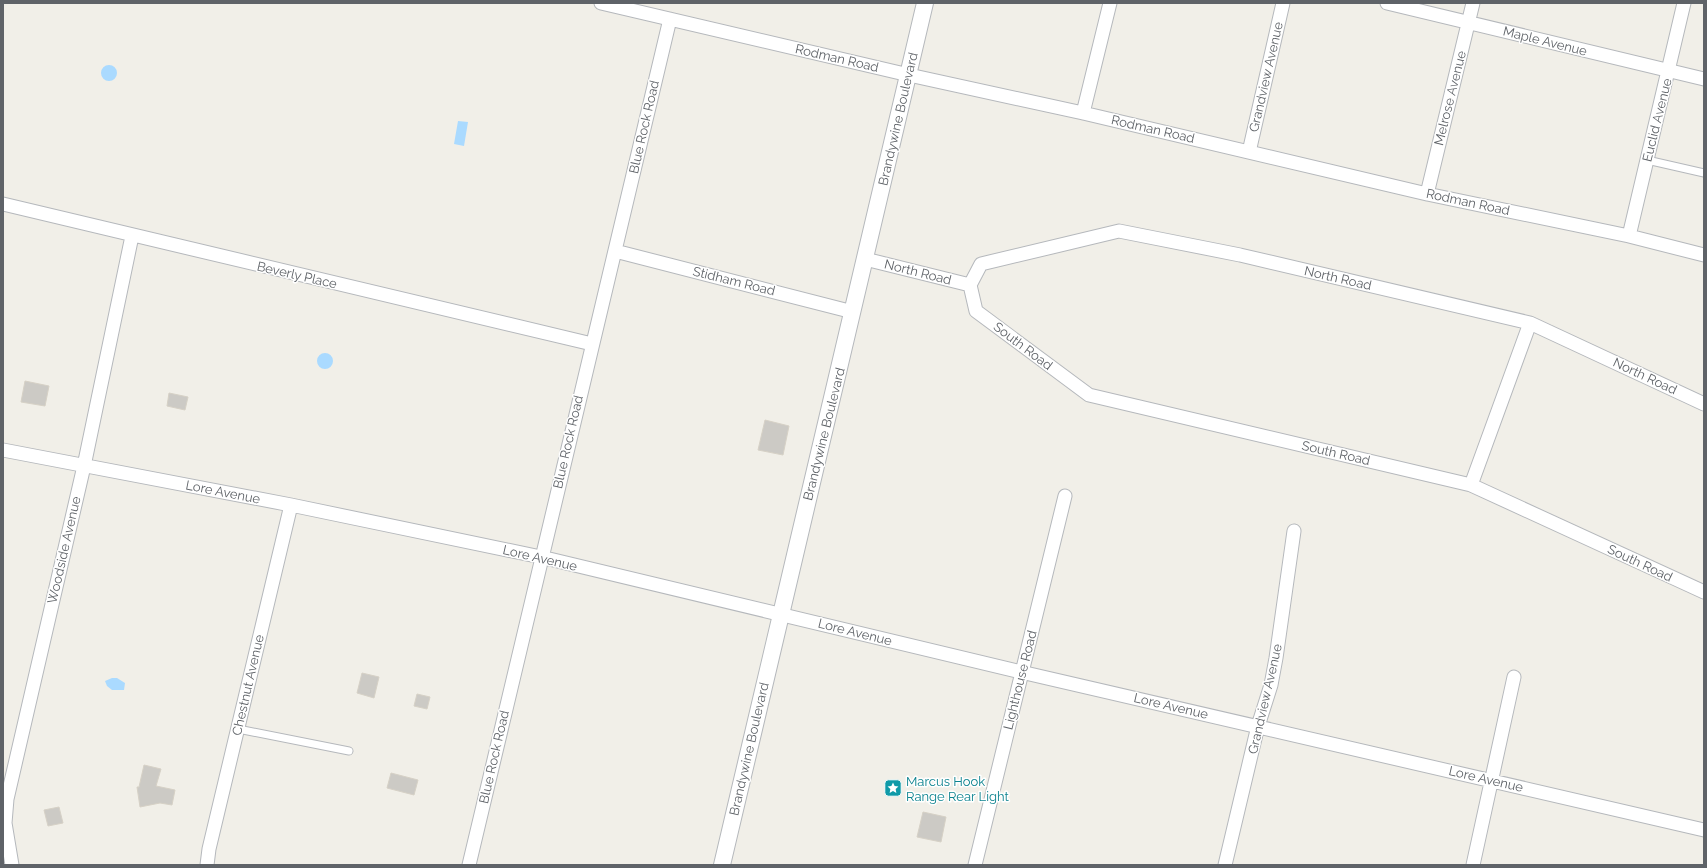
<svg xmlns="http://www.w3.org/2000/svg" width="1707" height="868" font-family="Raleway,sans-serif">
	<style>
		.water { fill: #aadaff }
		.building { fill: #cccac5; stroke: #d6d1c6 }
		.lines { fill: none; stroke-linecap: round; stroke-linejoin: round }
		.service-casing { stroke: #b5b8bc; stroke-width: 9 }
		.minor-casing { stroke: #b5b8bc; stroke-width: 15 }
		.tertiary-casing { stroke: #b5b8bc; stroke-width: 18 }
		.service { stroke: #fff; stroke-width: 7 }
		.minor { stroke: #fff; stroke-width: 13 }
		.tertiary { stroke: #fff; stroke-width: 16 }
		.labels { text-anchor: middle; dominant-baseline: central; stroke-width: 3; stroke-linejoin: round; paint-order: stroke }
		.street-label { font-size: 13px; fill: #5f6368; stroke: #fff }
		.culture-label { font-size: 13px; fill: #0d838f; stroke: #fff; text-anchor: start }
	</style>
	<rect width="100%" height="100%" fill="#f1efe8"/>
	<!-- water -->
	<path class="water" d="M101 73a8 8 0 1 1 16 0a8 8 0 1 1-16 0Z
		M458 121 468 122 464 146 454 144Z
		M317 361a8 8 0 1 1 16 0a8 8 0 1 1-16 0Z
		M112 678H117L125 683 124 690H112L107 686 105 681Z"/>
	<!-- building -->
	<path class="building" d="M25 381 49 386 45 406 21 402Z
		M169 393 188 397 185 410 167 406Z
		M765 420 789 426 783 455 758 450Z
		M362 673 379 677 374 698 357 693Z
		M417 694 430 697 427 709 414 706Z
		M144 765 161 769 156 786 175 790 172 805 160 803 140 807 137 787H139Z
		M391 773 418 780 414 795 387 788Z
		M59 807 63 823 48 826 44 810Z
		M923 812 946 817 941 842 917 837Z"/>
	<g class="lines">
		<defs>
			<path id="service" d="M1647 160 1704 173
				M238 729 349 751"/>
			<path id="minor" d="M601 3 909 75 1083 113 1427 194 1629 236 1704 255
				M1387 3 1704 79
				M1083 113 1110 3
				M1249 152 1283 3
				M1427 194 1473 3
				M3 204 592 344
				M1629 236 1684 3
				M615 251 853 312
				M865 259 970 285 981 264 1119 231 1240 255 1530 323 1704 404
				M970 285 976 311 1089 395 1471 485 1704 592
				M3 450 291 505 541 557 1021 672 1704 830
				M1471 485 1530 323
				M12 865 5 823 7 799 84 466 132 236
				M207 865 209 849 291 505
				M469 865 670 19
				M975 865 1065 496
				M1225 865 1258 726 1271 685 1276 658 1294 531
				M1473 865 1514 677"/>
			<path id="tertiary" d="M722 865 925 3"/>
		</defs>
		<!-- service casing -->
		<use href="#service" class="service-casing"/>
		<!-- minor casing -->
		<use href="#minor" class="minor-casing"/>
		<!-- tertiary casing -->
		<use href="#tertiary" class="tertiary-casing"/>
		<!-- service -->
		<use href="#service" class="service"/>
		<!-- minor -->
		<use href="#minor" class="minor"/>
		<!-- tertiary -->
		<use href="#tertiary" class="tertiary"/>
	</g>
	<!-- icons -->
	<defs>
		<symbol id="sight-square" viewBox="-11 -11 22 22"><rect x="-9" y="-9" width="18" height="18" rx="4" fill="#0f9aa8" stroke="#fff"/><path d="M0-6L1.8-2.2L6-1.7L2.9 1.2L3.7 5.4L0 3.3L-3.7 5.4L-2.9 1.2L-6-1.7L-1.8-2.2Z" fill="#fff"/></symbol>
	</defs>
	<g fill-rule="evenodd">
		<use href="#sight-square" x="883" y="778" width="20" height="20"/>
	</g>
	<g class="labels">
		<!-- street labels -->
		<g class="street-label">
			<text transform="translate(1545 41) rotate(14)">Maple Avenue</text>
			<text transform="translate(837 58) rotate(13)">Rodman Road</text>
			<text transform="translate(1266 77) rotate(-77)">Grandview Avenue</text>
			<text transform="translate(1450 98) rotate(-76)">Melrose Avenue</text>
			<text transform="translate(898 119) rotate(-77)">Brandywine Boulevard</text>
			<text transform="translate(1657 120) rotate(-76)">Euclid Avenue</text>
			<text transform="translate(644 127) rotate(-77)">Blue Rock Road</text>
			<text transform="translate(1153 129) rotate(13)">Rodman Road</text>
			<text transform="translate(1468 202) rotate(12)">Rodman Road</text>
			<text transform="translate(918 272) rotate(14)">North Road</text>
			<text transform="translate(297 275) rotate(13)">Beverly Place</text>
			<text transform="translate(1338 278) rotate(13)">North Road</text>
			<text transform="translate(734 281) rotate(14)">Stidham Road</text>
			<text transform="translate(1023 346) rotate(37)">South Road</text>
			<text transform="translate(1645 376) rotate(25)">North Road</text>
			<text transform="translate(824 434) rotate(-76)">Brandywine Boulevard</text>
			<text transform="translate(568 442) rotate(-77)">Blue Rock Road</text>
			<text transform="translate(1336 453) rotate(13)">South Road</text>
			<text transform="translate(223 492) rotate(11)">Lore Avenue</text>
			<text transform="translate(64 550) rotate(-77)">Woodside Avenue</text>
			<text transform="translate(540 558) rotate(13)">Lore Avenue</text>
			<text transform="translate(1640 563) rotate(25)">South Road</text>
			<text transform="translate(855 632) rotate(14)">Lore Avenue</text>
			<text transform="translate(1020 680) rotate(-76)">Lighthouse Road</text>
			<text transform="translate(248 685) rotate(-77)">Chestnut Avenue</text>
			<text transform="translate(1265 699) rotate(-77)">Grandview Avenue</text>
			<text transform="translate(1171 706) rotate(13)">Lore Avenue</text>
			<text transform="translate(749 749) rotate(-77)">Brandywine Boulevard</text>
			<text transform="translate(494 757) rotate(-77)">Blue Rock Road</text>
			<text transform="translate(1486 779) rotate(13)">Lore Avenue</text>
		</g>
		<!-- culture labels -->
		<g class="culture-label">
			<text x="906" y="781">Marcus Hook<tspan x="906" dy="15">Range Rear Light</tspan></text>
		</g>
	</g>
	<!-- border -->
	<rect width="1707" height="868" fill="none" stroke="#5f6368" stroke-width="8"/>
</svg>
